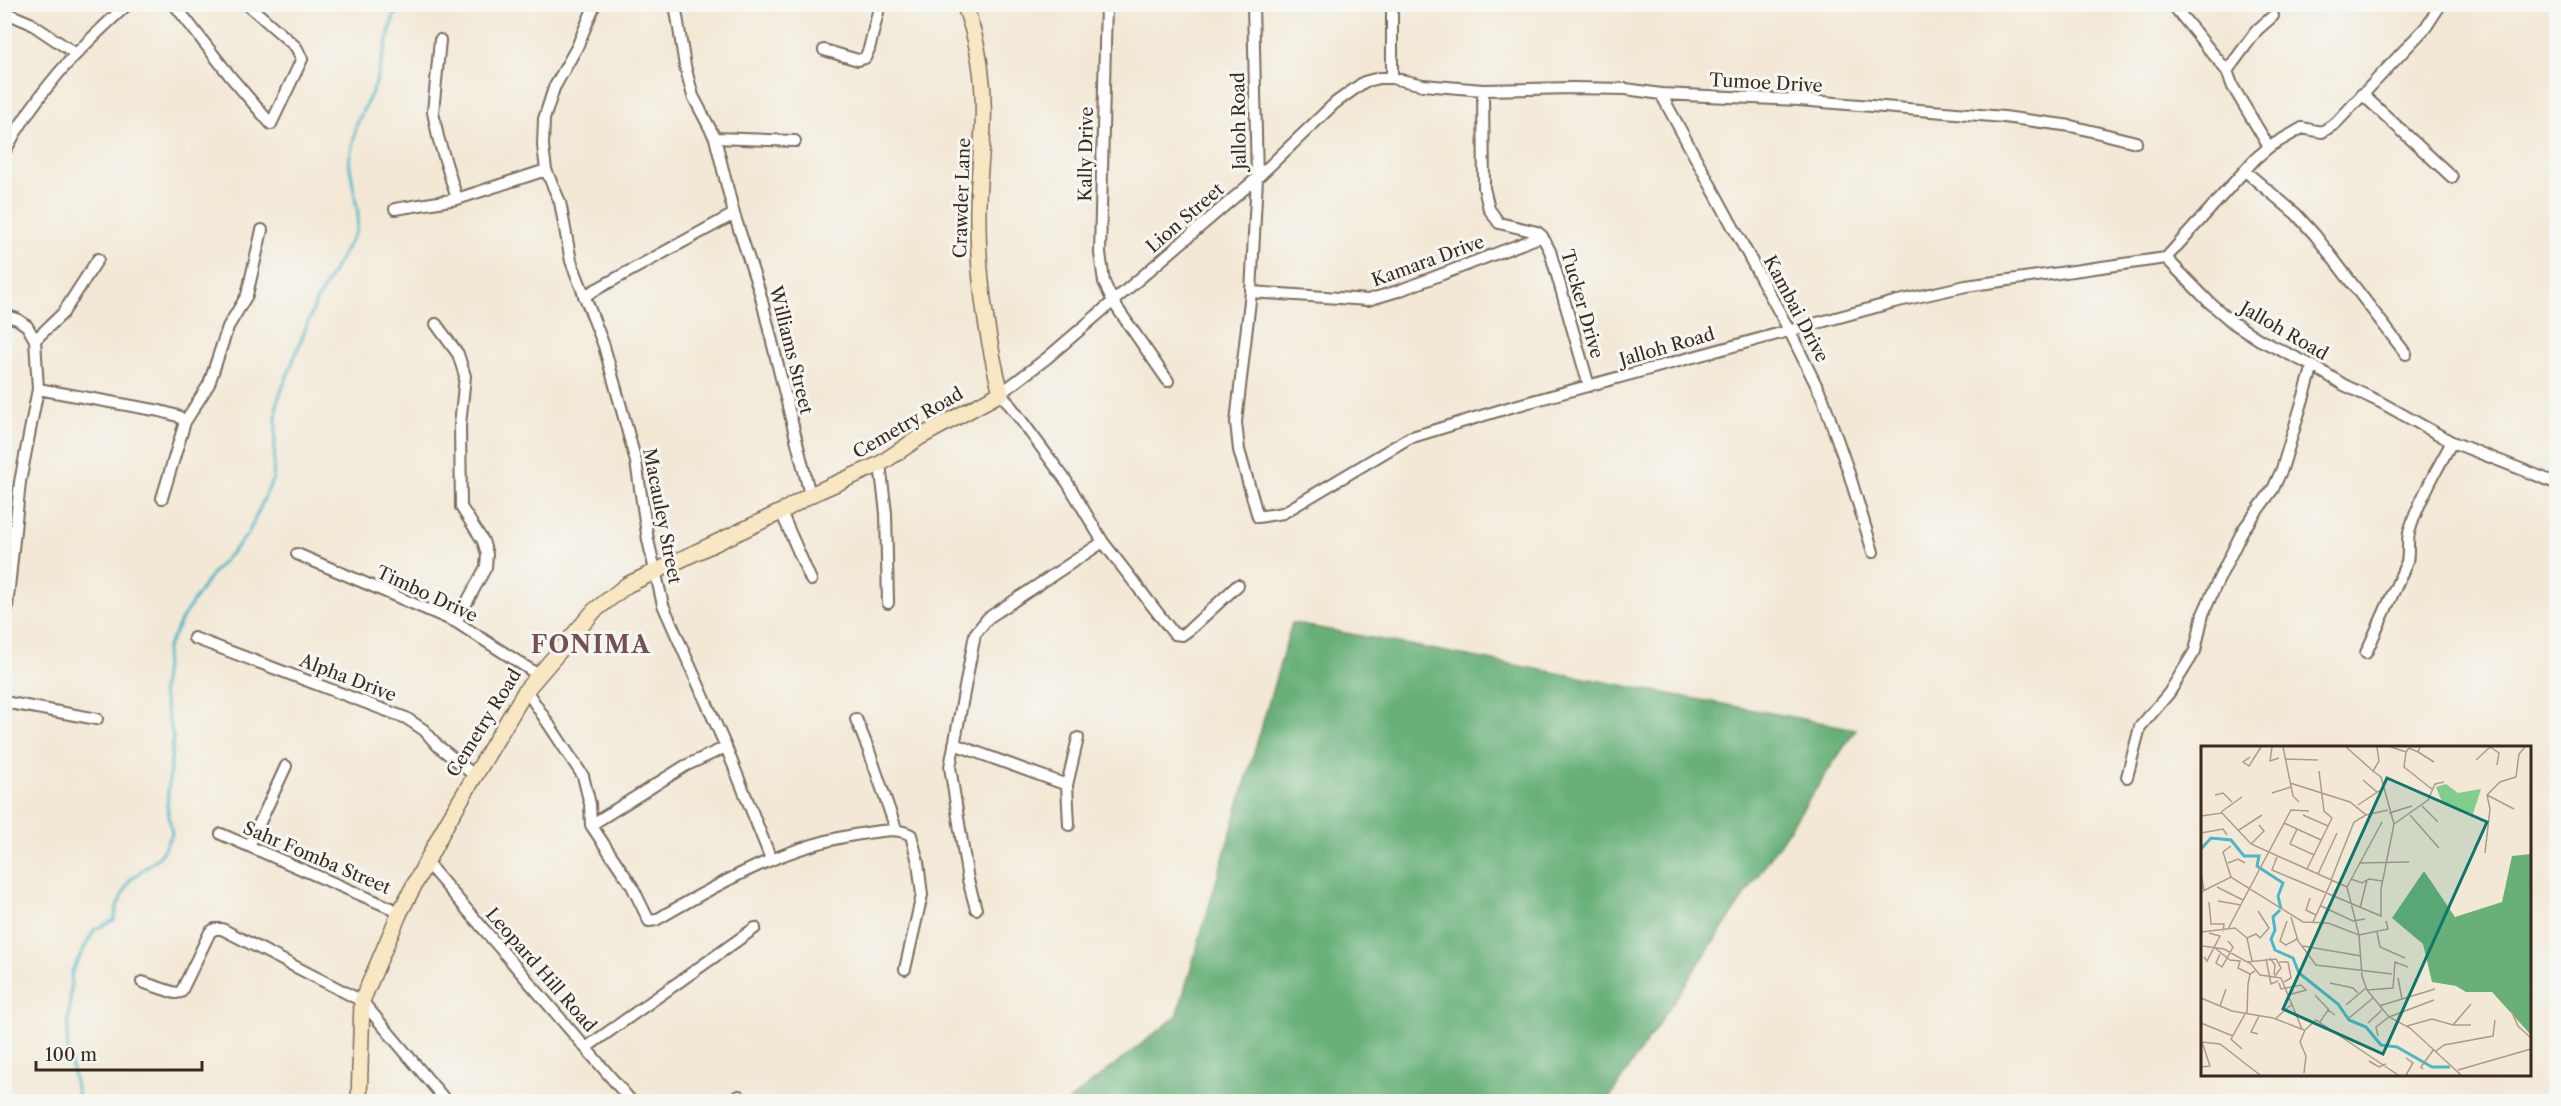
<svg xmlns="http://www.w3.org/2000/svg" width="2561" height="1106" font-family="'Libre Caslon Text',serif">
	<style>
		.forest { fill: #68b078; stroke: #526d4b; stroke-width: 1.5 }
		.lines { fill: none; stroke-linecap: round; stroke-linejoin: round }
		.stream { stroke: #4cb7c8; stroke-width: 3 }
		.street-casing { stroke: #7b6c5e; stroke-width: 14 }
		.secondary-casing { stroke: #7b6c5e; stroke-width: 18 }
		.street { stroke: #fff; stroke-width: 10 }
		.secondary { stroke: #f9e7c3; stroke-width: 15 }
		.labels { text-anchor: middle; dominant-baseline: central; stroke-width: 6; stroke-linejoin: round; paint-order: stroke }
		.street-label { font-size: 18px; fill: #3b2a1e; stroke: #f6f6f2 }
		.district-label { font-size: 24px; font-weight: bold; letter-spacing: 1.5px; fill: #755053; stroke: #f6f6f2 }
		.inset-river { fill: none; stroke: #4cb7c8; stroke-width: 3 }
		.inset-road { fill: none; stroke: #a99c8c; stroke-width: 1.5 }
		.view { fill: #0f766e; fill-opacity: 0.15; stroke: #0f766e; stroke-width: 3 }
		.inset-edge { fill: none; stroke: #3b2a1e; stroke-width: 3 }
	</style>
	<rect width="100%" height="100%" fill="#f6f6f2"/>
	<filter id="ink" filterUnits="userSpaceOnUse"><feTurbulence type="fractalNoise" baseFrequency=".0167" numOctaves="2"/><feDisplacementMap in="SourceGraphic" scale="12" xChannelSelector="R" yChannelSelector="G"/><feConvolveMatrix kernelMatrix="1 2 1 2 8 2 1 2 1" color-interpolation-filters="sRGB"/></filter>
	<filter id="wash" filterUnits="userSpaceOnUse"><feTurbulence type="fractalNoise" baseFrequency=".008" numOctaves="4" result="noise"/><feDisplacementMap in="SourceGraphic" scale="24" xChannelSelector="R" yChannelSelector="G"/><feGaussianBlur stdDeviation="1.35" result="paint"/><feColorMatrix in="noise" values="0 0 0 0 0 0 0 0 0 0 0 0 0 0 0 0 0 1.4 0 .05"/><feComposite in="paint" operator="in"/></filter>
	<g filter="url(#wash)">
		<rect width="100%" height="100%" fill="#f3e8d5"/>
		<!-- forest -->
		<path class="forest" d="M1292 623 1856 729 1607 1101H1069L1177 1016Z"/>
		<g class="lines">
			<!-- stream -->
			<path class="stream" d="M79 1102 67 1044 72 971 94 930 114 920 118 904 130 880 160 856 172 834 167 806 173 737 162 692 167 648 184 615 212 574 248 534 273 479 277 402 316 302 357 229 358 214 349 161 357 123 375 86 397 4"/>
		</g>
	</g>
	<g filter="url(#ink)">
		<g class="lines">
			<defs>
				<path id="street" d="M174 4 230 76 271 124 302 59 296 47 247 4
					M595 4 577 47 554 88 544 119 543 146 546 170 560 202 571 261 604 346 623 414 636 462 648 540 663 605 726 747 771 859
					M675 4 685 66 693 96 715 138 734 214 760 293 810 495
					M1106 4 1100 253 1104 282 1113 302 1168 381
					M1253 4 1257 178 1251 292 1236 422 1239 450 1258 517 1283 513 1409 438 1511 407 1894 302 1966 286 2166 258
					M1392 4V78
					M2172 4 2227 71 2233 87 2269 147
					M4 12 30 23 76 54
					M440 40 433 112 438 137 457 199
					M824 50 858 60 865 58 869 49 880 4
					M2227 71 2257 30 2273 16
					M1483 90 1484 188 1489 209 1499 223 1537 232 1542 236 1550 251 1589 386
					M1661 94 1789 330 1823 399 1848 470 1873 552
					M2362 94 2452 177
					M715 138 795 141
					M4 153C37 91 76 51 128 4
					M2245 171 2296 214 2315 235 2406 354
					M395 209 457 199 546 170
					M2166 258 2209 302 2232 322 2260 340 2313 366 2344 385 2380 402 2452 442 2556 483
					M2166 258 2255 159 2269 147 2302 128 2322 132 2336 123 2426 27 2441 4
					M1251 292 1368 300 1398 291 1542 236
					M584 296 734 214
					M4 315 17 319 27 326 35 340 38 389 20 482 4 636
					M436 324 458 354 465 376 460 425 461 507 483 541 487 554 486 567 456 622
					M35 340 63 313 98 259
					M38 389 160 411 178 416 185 422 162 498
					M185 422 209 384 228 327 247 295 262 230
					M880 464 886 513 888 603
					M781 512 811 580
					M297 554 456 622 537 674
					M1238 585 1189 630 1182 635 1174 634 1103 542 1067 482 1001 393 1047 358 1257 178 1335 103 1364 82 1379 78H1392L1423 85 1483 90 1573 88 1626 89 1661 94 1799 100 2004 117 2071 126 2136 142
					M194 638 406 718 424 730 438 746 474 775
					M2366 653 2407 562C2409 552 2407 542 2409 533 2416 506 2438 467 2452 442
					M526 690 583 776 590 804 591 825 632 886 649 921 656 920C721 882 790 843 867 833 882 831 896 827 911 835L918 862 922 895 905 969
					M4 702 97 719
					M856 719 869 751 896 829
					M954 744 1067 785
					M2127 777 2140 727 2169 693 2195 651 2203 614 2215 587 2243 530 2273 489 2282 469 2313 366
					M591 825 685 766 726 747
					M1069 825 1067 785 1078 738
					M221 834 400 912
					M249 846 286 766
					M426 862 632 1102
					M976 909 968 880 950 767 975 634 988 618 1103 542
					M142 982 175 993 181 992 210 932 215 929H222L362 1001 447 1102
					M587 1047 755 928
					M733 1102 739 1096"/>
				<path id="secondary" d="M359 1102 362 1001 400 912 448 821 526 690 594 611 627 585 781 512 810 495 880 464 920 437 1001 393C985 331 977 271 978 208 978 180 982 153 983 126 985 86 979 42 964 4"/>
			</defs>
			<!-- street casing -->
			<use href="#street" class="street-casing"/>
			<!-- secondary casing -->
			<use href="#secondary" class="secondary-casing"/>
			<!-- street -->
			<use href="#street" class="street"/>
			<!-- secondary -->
			<use href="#secondary" class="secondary"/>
		</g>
	</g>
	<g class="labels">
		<!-- street labels -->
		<g class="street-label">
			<text transform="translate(1766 83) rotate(3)">Tumoe Drive</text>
			<text transform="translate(1239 121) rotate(-91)">Jalloh Road</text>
			<text transform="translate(1086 154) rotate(-89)">Kally Drive</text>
			<text transform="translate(962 198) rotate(-88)">Crawder Lane</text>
			<text transform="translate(1185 218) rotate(-41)">Lion Street</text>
			<text transform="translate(1428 261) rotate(-20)">Kamara Drive</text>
			<text transform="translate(1582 304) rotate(74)">Tucker Drive</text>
			<text transform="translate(1796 309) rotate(62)">Kambai Drive</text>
			<text transform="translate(2284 331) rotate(30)">Jalloh Road</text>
			<text transform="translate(1667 347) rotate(-16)">Jalloh Road</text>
			<text transform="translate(791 350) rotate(76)">Williams Street</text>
			<text transform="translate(908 423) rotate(-30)">Cemetry Road</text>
			<text transform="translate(662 516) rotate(79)">Macauley Street</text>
			<text transform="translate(427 594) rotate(25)">Timbo Drive</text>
			<text transform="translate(348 678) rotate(21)">Alpha Drive</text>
			<text transform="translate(484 723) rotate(-58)">Cemetry Road</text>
			<text transform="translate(317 858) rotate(23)">Sahr Fomba Street</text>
			<text transform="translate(541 970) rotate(49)">Leopard Hill Road</text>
		</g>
		<!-- district labels -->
		<g class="district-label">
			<text x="591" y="644">FONIMA</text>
		</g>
	</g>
	<!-- overview -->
	<g transform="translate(2201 746)">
		<rect width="330" height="330" fill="#f3e8d5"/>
		<path d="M245 38 257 47 280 43 272 68 241 56 235 41Z" fill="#80cd8c"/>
		<path d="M330 108V289L291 246H265L255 240 231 236 222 198 191 172 223 125 254 171 301 156 311 110Z" fill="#68b078"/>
		<path class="inset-river" d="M0 103 10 92 30 94 43 110H58L56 120 82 137 77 150 80 163M79 164 72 171 74 184 70 193 74 204 92 212 98 227 137 258 148 274 165 281 180 299 196 301 231 321H249"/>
		<path class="inset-road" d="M71 1 69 15 78 12M82 1 92 50 98 56M145 1 172 25M176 1 178 15 172 25 180 31 193 78M190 1 205 6 203 21 232 44M289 1 298 7 296 19M205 6 208 2 217 6 219 1M217 6 233 16M49 11 42 16 48 20 60 1M85 13 117 14M275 14 289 1M162 34 176 46M89 37 149 56 165 69 153 76 130 134M71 47 90 41M14 49 22 47 31 56M286 49 313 63M157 59 181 43M221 60 237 76M20 66 41 51M188 67 211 60M102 69 127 80M165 69 187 64M209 69 238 102M0 70 21 67 50 98 146 141M83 77 120 94M193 78 227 54 234 38 243 36M96 83 89 98 113 109M38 84 61 69M0 87 22 83 26 89M50 98 63 85 58 79M30 100 22 106 30 131M284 107 289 63 286 49 299 36 315 31 318 8 324 1M76 111 71 124 180 170V143L193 78M27 117 37 113 44 117M158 117 208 116M106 123 131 72 123 65 118 25M0 126 3 145M117 128 136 87M150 133 161 137 168 133 181 135M16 141 42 154M146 141 158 189 161 230 166 244 188 271 209 282 260 329M146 141 181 76M0 146 30 131 102 176 127 177 158 189 187 183 185 175M109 152 105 164 115 169M17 155 40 159M8 156 10 178H23L22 186M120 160 152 175 164 173M159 162 166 134M90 171 97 195 115 219 191 228M86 175 79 195 85 199 96 193M112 176 131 134M27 183 90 64 108 65M0 186 34 182 46 192 55 188 59 192 68 182 57 165M176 186 179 201 204 212M46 192 51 215M2 200 23 203 50 218 59 229 80 232 101 283M102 200 160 210M14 202 29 214 39 215 37 222 49 228M19 208 15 217 21 221 32 201 27 195M3 211 6 215 19 190 8 187M69 212 74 219 73 229M65 213 70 238 77 235M0 214V235M46 216 75 213 80 222 74 230M78 216H87L90 232 83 236M197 232 201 253M78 237 80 243 100 239 105 244 87 249M129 237 152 242 157 247M166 244 192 242 194 216 207 221M114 249 128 264M0 252 31 265 72 272 103 284M145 259 165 242M19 260 25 243M178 260 234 243M310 264 317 280 330 292M46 268 47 238 49 228 54 225M148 272 172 252M74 273 90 259M119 276 127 264 134 269M0 277 32 290M167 277 181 264M252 279 270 258M206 280 231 273 252 279H270M57 288 50 286 58 270M177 290 175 281 188 271 233 254M0 296 19 298 59 329M41 303 30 293 44 268M235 305 243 299 292 290 294 274M205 312 212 317 205 329M168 315 178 321 185 318M0 321 9 320 1 296M222 323 220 321 233 303M257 324 330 303M103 327 105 310 99 296 104 284 115 274 197 329"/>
		<path class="view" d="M186 32 286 76 182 308 82 263Z"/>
		<rect width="330" height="330" class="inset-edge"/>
	</g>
	<!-- margin -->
	<rect width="2561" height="1106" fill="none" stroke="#f6f6f2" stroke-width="24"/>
	<!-- scale -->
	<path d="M36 1061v9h166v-9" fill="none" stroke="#3b2a1e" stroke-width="3"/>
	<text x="45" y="1061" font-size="18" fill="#3b2a1e" stroke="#f6f6f2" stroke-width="4.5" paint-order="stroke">100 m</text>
</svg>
